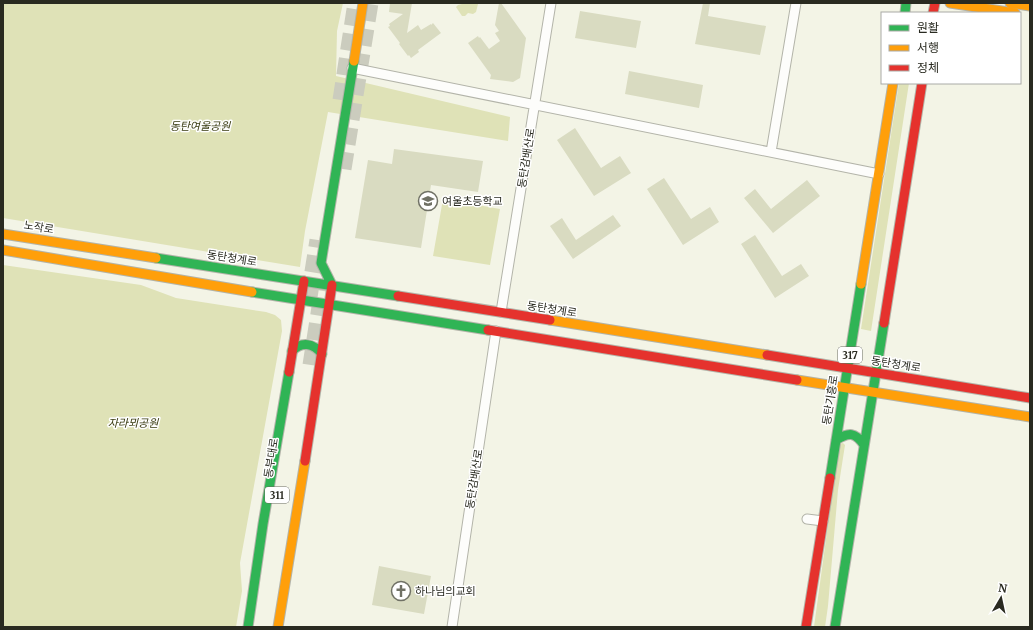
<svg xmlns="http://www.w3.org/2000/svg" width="1033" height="630" font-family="Merriweather,'Noto Sans KR',serif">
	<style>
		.green { fill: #dfe2b7 }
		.building { fill: #d9dbc1 }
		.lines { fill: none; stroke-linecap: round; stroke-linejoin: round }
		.highway-tunnel { stroke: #cbccbe; stroke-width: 17; stroke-dasharray: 17 8; stroke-linecap: butt }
		.street-casing { stroke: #b3b4a9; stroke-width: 11 }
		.fast-casing { stroke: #b3b4a9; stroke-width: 11 }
		.slow-casing { stroke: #b3b4a9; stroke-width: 11 }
		.jam-casing { stroke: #b3b4a9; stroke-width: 11 }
		.street { stroke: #fdfdfb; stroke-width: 9 }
		.fast { stroke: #30b455; stroke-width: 9 }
		.slow { stroke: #ff9f0a; stroke-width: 9 }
		.jam { stroke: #e5322d; stroke-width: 9 }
		.labels { text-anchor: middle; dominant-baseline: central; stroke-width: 3; stroke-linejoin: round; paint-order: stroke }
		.shield { fill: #fff; stroke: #696a63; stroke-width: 1 }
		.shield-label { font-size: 10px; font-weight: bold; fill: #292a20 }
		.park-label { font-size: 11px; font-style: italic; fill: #393b10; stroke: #fff }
		.street-label { font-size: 11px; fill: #292a20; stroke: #fff }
		.poi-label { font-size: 11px; fill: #292a20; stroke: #fff; text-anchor: start }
	</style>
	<rect width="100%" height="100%" fill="#f3f4e6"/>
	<!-- green -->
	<path class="green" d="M3 3H343L337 31 336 76 510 117 508 141 328 112 305 231 300 267 3 218Z
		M466 3 478 4 476 12 473 14 468 13 465 16H462L456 7 458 5Z
		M899 83H909L871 331 861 329Z
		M443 199 500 209 490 265 433 256Z
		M3 265 141 285 176 298 266 312 275 315 281 320 282 331 240 563 242 591 236 627H3Z
		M843 443 845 445 838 490 828 606 825 627H814L839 444Z"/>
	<!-- building -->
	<path class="building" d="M390 3H412L407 33 418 25 421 30 431 24V25L433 23 441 33 418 50 419 52 411 58 409 55 408 56 399 44 400 43 388 27 390 26 389 24 403 14 389 12Z
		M499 3H501L526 38 520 78 513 82 490 79 491 75 468 43 478 36 479 38 480 37 489 49 500 41 495 33 499 31 495 25Z
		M703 3H710L708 16 766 26 760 55 695 44Z
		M580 11 641 21 636 48 575 38Z
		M629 71 703 85 699 108 625 94Z
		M575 128 601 168 620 156 631 173 594 196 557 140Z
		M394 149 483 161 478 192 431 185 421 248 355 238 368 160 392 164Z
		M664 178 691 219 710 207 719 222 683 245 647 189Z
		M807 180 820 196 773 233 744 198 755 189 771 209Z
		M613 215 621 226 573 259 550 226 562 218 576 240Z
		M755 235 782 276 801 264 809 276 775 298 741 244Z
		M379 566 431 576 424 614 372 605Z"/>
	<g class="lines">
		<!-- highway-tunnel -->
		<path class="highway-tunnel" d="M341 100 356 3
			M343 169 370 3
			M309 297 318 240
			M311 365 323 288"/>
		<defs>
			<path id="street" d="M352 68 879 174
				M771 152 796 3
				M501 312 551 3
				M807 519 823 521
				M452 627 496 331"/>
			<path id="fast" d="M905 13 906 3
				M156 258 398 296
				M332 285 321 263 354 61
				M252 292 488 330
				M292 351C302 341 313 343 322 354
				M836 440C849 432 855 432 864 445
				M830 478 861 284
				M248 627 263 524 289 372
				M835 627 884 323"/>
			<path id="slow" d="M950 3 1015 13
				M1010 3 1030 6
				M354 61 363 3
				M3 234 156 258
				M3 250 252 292
				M861 284 893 83
				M550 320 767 355
				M797 380 1030 417
				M278 627 305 461"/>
			<path id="jam" d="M933 13 935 3
				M398 296 550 320
				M884 323 922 83
				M488 330 797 380
				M767 355 1030 398
				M289 372 304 281
				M305 461 332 285
				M806 627 830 478"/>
		</defs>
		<!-- street casing -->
		<use href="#street" class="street-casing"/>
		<!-- fast casing -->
		<use href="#fast" class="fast-casing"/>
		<!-- slow casing -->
		<use href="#slow" class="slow-casing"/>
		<!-- jam casing -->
		<use href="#jam" class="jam-casing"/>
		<!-- street -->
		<use href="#street" class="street"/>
		<!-- fast -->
		<use href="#fast" class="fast"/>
		<!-- slow -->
		<use href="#slow" class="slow"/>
		<!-- jam -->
		<use href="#jam" class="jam"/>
	</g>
	<!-- icons -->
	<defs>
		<symbol id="school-ring" viewBox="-11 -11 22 22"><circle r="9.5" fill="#fff" stroke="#707165" stroke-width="1.5"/><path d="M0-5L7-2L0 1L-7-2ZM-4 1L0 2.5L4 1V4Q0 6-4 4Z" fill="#707165"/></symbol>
		<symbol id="church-ring" viewBox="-11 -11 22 22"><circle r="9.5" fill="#fff" stroke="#707165" stroke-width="1.5"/><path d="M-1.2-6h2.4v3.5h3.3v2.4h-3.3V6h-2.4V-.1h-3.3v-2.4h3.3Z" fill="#707165"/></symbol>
	</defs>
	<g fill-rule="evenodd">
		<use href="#school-ring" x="417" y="190" width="22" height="22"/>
		<use href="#church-ring" x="390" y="580" width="22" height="22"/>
	</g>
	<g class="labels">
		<!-- shield labels -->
		<g class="shield">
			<rect x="838" y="347" width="24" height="16" rx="3"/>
			<rect x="265" y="487" width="24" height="16" rx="3"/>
		</g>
		<g class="shield-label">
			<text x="850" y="355">317</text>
			<text x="277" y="495">311</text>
		</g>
		<!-- park labels -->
		<g class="park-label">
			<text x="200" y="126">동탄여울공원</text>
			<text x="133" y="423">자라뫼공원</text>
		</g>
		<!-- street labels -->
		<g class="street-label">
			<text transform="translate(526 158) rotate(-81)">동탄감배산로</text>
			<text transform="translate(39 227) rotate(9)">노작로</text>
			<text transform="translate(232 258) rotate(9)">동탄청계로</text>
			<text transform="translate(552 309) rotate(9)">동탄청계로</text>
			<text transform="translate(896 364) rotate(9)">동탄청계로</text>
			<text transform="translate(830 400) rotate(-81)">동탄기흥로</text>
			<text transform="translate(271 458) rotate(-81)">동부대로</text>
			<text transform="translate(474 479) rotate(-81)">동탄감배산로</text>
		</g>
		<!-- poi labels -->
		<g class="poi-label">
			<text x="442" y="201">여울초등학교</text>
			<text x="415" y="591">하나님의교회</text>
		</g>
	</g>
	<!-- border -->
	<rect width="1033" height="630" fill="none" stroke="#292a20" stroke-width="8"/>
	<!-- legend -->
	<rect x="881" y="12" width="140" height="72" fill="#ffffff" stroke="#a9aaa6"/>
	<rect x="889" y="25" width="20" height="6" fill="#30b455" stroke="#a9aaa6"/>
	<text x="917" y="32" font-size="12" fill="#292a20">원활</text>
	<rect x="889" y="45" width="20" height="6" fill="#ff9f0a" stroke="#a9aaa6"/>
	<text x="917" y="52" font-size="12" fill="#292a20">서행</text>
	<rect x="889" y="65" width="20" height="6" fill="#e5322d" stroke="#a9aaa6"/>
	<text x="917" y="72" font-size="12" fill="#292a20">정체</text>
	<!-- north arrow -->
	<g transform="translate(1001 598) rotate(9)" stroke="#ffffff" stroke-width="3" paint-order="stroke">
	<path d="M0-3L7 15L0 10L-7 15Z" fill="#292a20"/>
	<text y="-6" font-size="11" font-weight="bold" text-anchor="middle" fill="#292a20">N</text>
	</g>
</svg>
